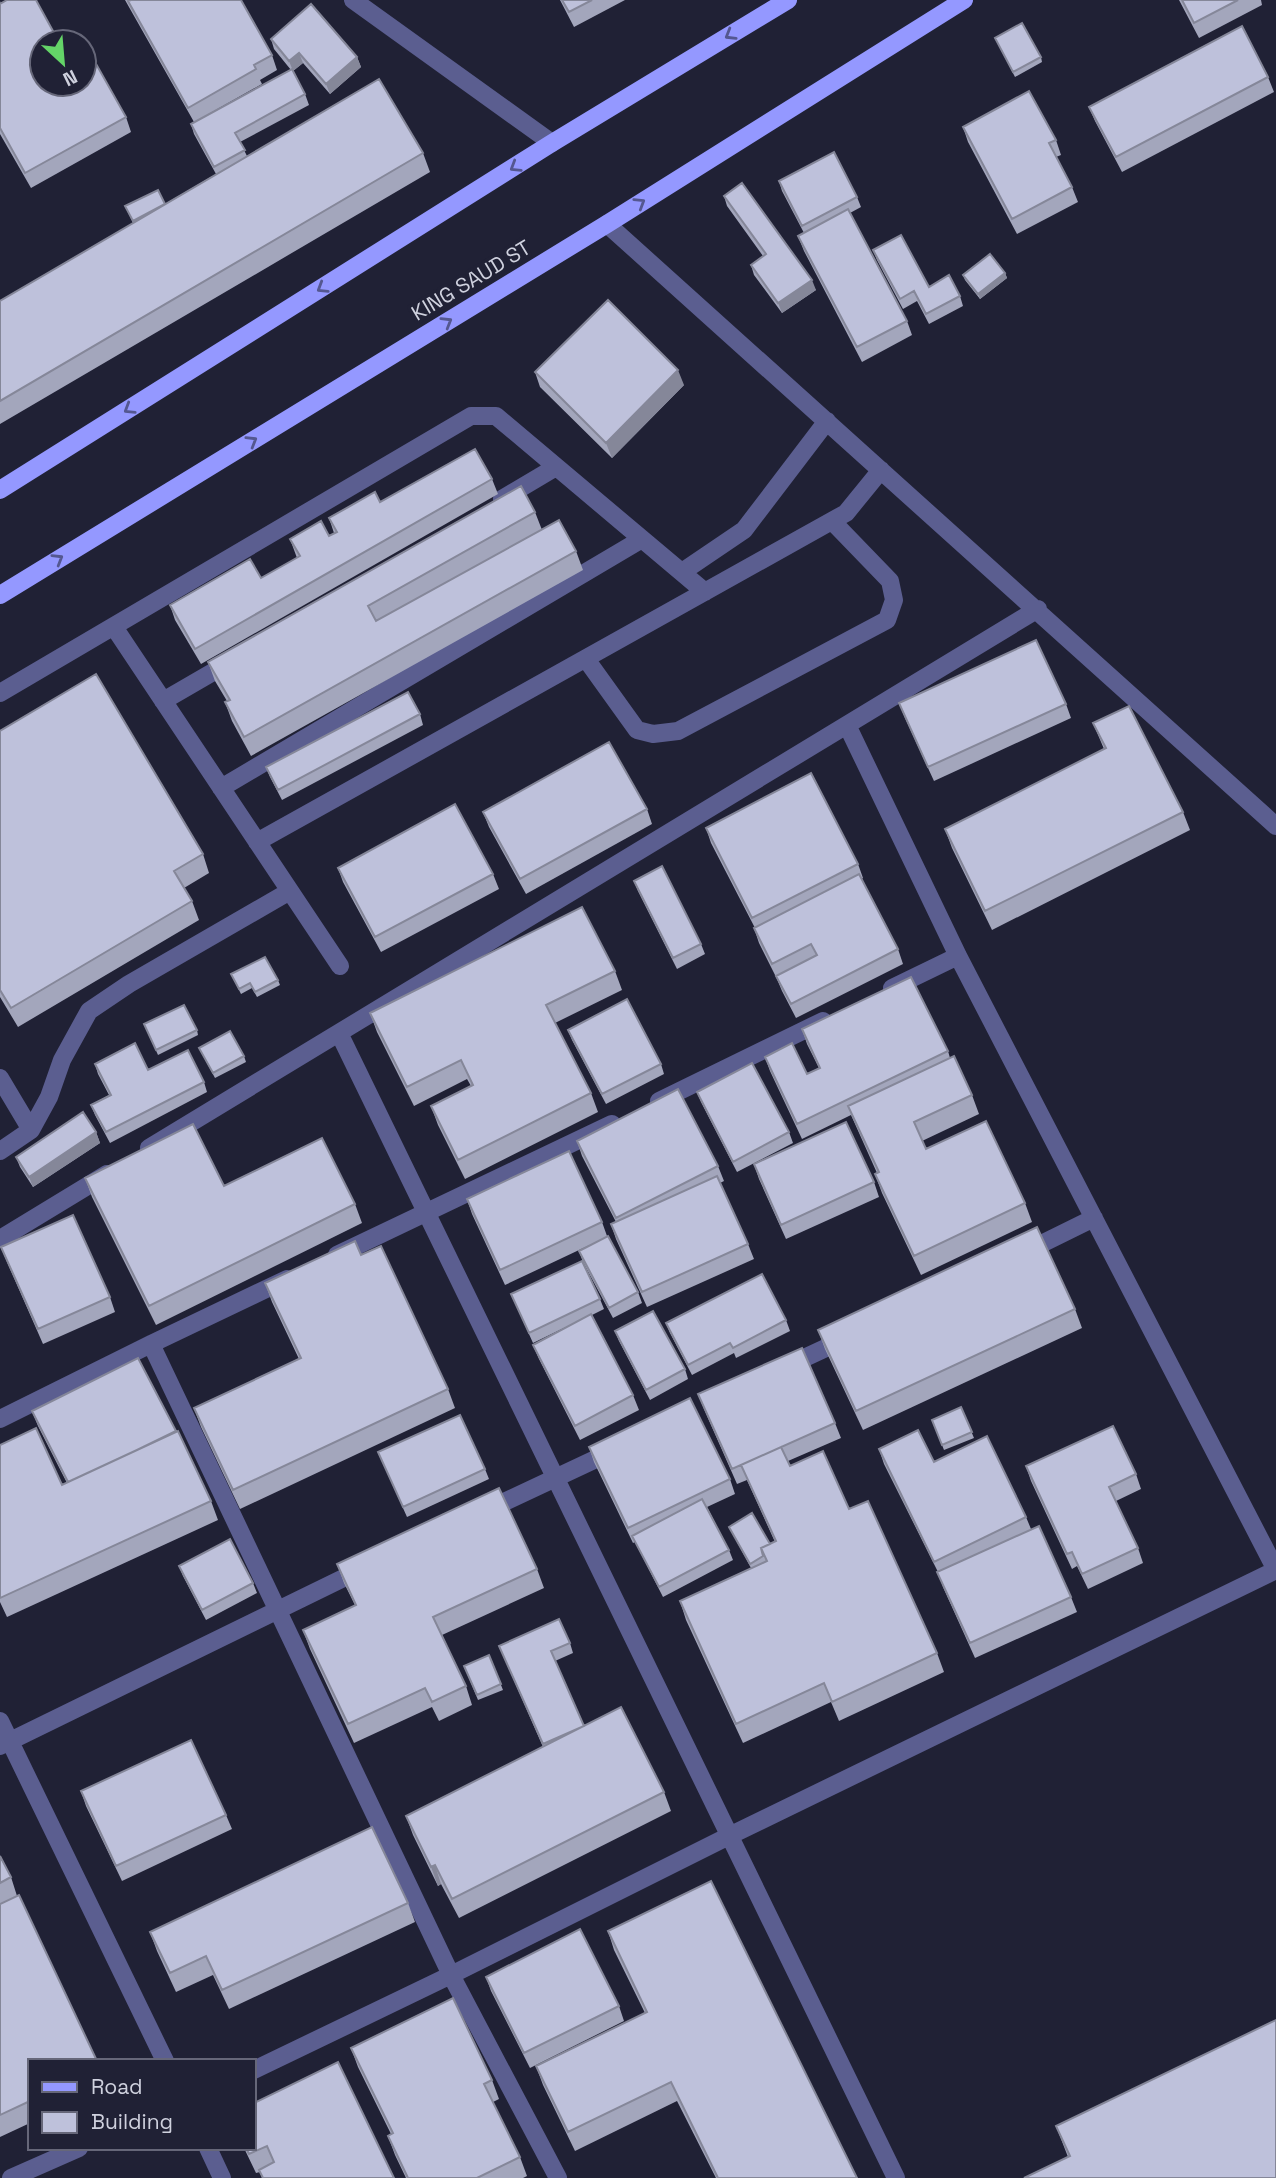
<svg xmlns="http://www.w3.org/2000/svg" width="1276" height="2178" font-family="'Space Grotesk',sans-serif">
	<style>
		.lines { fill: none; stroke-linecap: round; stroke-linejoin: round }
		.minor { stroke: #5b5e90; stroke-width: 18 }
		.major { stroke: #9498ff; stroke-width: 18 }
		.wall { fill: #a3a6bc }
		.shaded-wall { fill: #858799 }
		.building { fill: #bec1db; stroke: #858799; stroke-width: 2 }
		.oneway { stroke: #545790 }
		.labels { text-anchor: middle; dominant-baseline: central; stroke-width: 7; stroke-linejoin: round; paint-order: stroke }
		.street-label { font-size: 21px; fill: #cfd1de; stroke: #202135 }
	</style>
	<rect width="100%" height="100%" fill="#202135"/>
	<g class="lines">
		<!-- minor -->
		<path class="minor" d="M353 0 552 143
			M607 224 1276 826
			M502 499 556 467
			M682 572 744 530 827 421
			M114 627 340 966
			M586 659 637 730 653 734 678 731 887 620 894 600 890 581 832 521
			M0 693 471 416H496L705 592
			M163 701 232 661
			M847 725 958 956 1276 1570
			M221 788 642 539
			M257 842 846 513 881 470
			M892 988 958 956
			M339 1033 896 2178
			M0 1078 31 1130
			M659 1101 823 1021
			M149 1148 1038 609
			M0 1151 31 1130 49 1097 62 1060 89 1011 129 984 290 891
			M0 1239 107 1174
			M1025 1252 1094 1218
			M337 1255 612 1124
			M151 1344 451 1975 558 2178
			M785 1367 845 1339
			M0 1419 151 1344 287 1279
			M485 1511 615 1450
			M0 1721 165 2061
			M0 1746 362 1569
			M254 2070 451 1975 729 1836 1276 1570
			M208 2148 222 2178
			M11 2178 79 2148"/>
		<!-- major -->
		<path class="major" d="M0 490 552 143 788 0
			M0 595 607 224 964 0"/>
	</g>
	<!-- wall -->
	<path class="wall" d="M125 0H241L272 55 277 70 260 80 262 84 205 116 291 70 274 49 271 39 357 57 361 67 330 94 303 63 293 71 305 94 309 105 240 142 247 156 423 153 430 172 0 424V301L133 223 125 206 165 204 216 174 194 134 191 124 194 122Z
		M560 0H625L574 27Z
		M1179 0H1261L1262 5 1199 38Z
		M0 1 1 4 42 42 126 117 131 132 31 188 0 134Z
		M995 38 1041 57 1042 62 1015 77Z
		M1268 77 1274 92 1122 172 1095 121 1089 107Z
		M963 127 1056 140 1061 155 1056 157 1072 187 1078 202 1017 234 968 142Z
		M779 181 857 197 861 207 850 213 907 321 912 335 862 362 804 251 798 236 804 233 782 191Z
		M724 196 816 290 782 313 754 275 751 265 763 256 727 206Z
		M873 250 929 287 960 296 963 306 929 324 917 301 903 309 877 260Z
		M1005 273 1007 278 980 299 965 280 963 275Z
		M535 372 684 385 612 458 540 387Z
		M492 479 498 494 201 664 175 620 170 605 261 578 297 558 290 539 329 536 334 533 329 518 380 502Z
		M535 512 542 530 576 551 583 570 251 756 232 721 225 702 227 701 215 681 208 662Z
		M899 703 1066 704 1071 718 934 781 905 718Z
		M420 714 423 725 282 800 270 777 266 767Z
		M1093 723 1183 812 1190 830 992 930 952 848 945 829 1104 749Z
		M0 731 203 854 209 873 184 888 192 901 199 920 18 1027 0 997Z
		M647 809 652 824 526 894 489 827 483 812Z
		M706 828 858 864 863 878 861 879 898 949 903 964 796 1018 782 991 777 979 759 943 754 928H755L711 843Z
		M338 868 493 874 499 889 381 952 343 882Z
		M634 881 701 944 705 954 677 969 638 891Z
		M615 971 622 990 555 1023 591 1093 598 1112 465 1179 438 1125 431 1106 471 1086 467 1079 414 1106 377 1032 370 1013Z
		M231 974 278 980 280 985 257 997 252 988 241 994Z
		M144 1024 197 1030 198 1035 158 1055Z
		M802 1029 948 1051 950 1058 972 1095 979 1114 922 1141 926 1149 1025 1203 1032 1222 921 1275 882 1193 875 1174 877 1173 851 1115 802 1139 770 1071 765 1057 807 1074 819 1068 807 1044Z
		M568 1030 661 1064 664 1074 606 1104 572 1040Z
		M199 1048 244 1056 246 1062 215 1078Z
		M95 1064 148 1070 204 1082 207 1092 110 1143 95 1115 91 1105 109 1095 98 1074Z
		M697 1092 789 1132 793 1143 737 1172 701 1102Z
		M96 1132 100 1143 33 1187 20 1167 16 1157Z
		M577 1141 718 1166 724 1181 720 1183 748 1244 754 1259 647 1307 616 1239 611 1224 616 1222 582 1156Z
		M754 1164 874 1182 879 1197 786 1239 759 1179Z
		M85 1178 224 1186 355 1204 362 1223 156 1325 92 1197Z
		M467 1199 602 1222 607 1236 638 1292 642 1303 613 1318 583 1262 579 1251 596 1242 505 1285 472 1214Z
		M1 1247 110 1297 115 1312 43 1344 7 1262Z
		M265 1283 448 1389 455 1408 240 1509 201 1427 194 1408 299 1359 272 1302Z
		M511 1294 600 1299 604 1309 592 1315 633 1395 639 1410 580 1440 539 1359 533 1345 572 1324 533 1343Z
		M1075 1309 1082 1328 863 1430 825 1349 818 1330Z
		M786 1320 790 1331 736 1358 734 1353 692 1375 670 1333 666 1323Z
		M615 1331 685 1369 688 1379 650 1400 619 1341Z
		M138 1358 211 1501 218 1520 7 1617 0 1602V1445L62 1485 67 1483 38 1426 32 1411Z
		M698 1394 835 1423 841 1438 788 1461 790 1466 849 1509 937 1653 944 1672 839 1721 831 1702 743 1743 686 1620 680 1601 751 1568 729 1527 770 1544 775 1542 747 1480 737 1484 704 1409Z
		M961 1407 974 1438 944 1450 932 1420Z
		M589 1447 730 1479 735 1494 707 1507 729 1550 733 1560 663 1597 635 1542 633 1543 594 1462Z
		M879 1449 934 1462 1026 1517 1031 1529 1071 1597 1077 1612 975 1658 943 1587 938 1572 884 1464Z
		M378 1452 485 1469 489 1479 407 1517Z
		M1026 1466 1136 1474 1141 1489 1116 1501 1138 1548 1143 1563 1088 1589 1077 1566 1072 1569 1031 1481Z
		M337 1564 537 1569 544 1588 442 1635 466 1686 472 1705 439 1721 432 1707 354 1743 310 1649 303 1630 355 1605 344 1583Z
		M179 1566 253 1583 257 1593 206 1620 183 1576Z
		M570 1643 573 1653 555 1661 584 1726 664 1792 671 1811 459 1918 441 1884 438 1886 413 1835 406 1816 543 1747 499 1646Z
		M489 1655 503 1690 478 1700 464 1666Z
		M81 1791 226 1815 232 1829 122 1881 86 1806Z
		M0 1856 11 1877 17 1896 30 2061V2123L0 2137Z
		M408 1903 415 1922 229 2009 213 1975 176 1992 157 1951 150 1932Z
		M608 1931 857 2178H716L677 2101 575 2151 543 2085 536 2066 645 2013 614 1950Z
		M486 1977 619 2006 624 2021 530 2068 491 1991Z
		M1276 2020 1068 2157 1056 2126Z
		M351 2048 492 2080 499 2099 493 2102 520 2157 527 2176 523 2178H406L395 2155 388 2136 391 2134 358 2067Z
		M338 2062 394 2178H262L260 2172 256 2173 244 2148H254Z"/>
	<!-- shaded-wall -->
	<path class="shaded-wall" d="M299 53 303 63 293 71 289 61Z
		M357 57 361 67 330 94 326 84Z
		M1005 273 1007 278 980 299 978 294Z
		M812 280 816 290 782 313 778 303Z
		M678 370 684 385 612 458 606 443Z
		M96 1132 100 1143 33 1187 29 1177Z
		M435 1865 441 1884 438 1886 431 1867Z"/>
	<!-- building -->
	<path class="building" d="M7 0H36L59 42H42V84H84V68L95 62 126 117 25 173 0 128V4Z
		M131 0H241L272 55 254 65 256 69 188 108 128 1Z
		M562 0H592L569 12Z
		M1182 0H1238L1194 23Z
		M311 4 357 57 326 84 299 53 289 61 271 39Z
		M1022 23 1041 57 1013 72 995 38Z
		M1242 26 1268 77 1116 157 1089 107Z
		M292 69 305 94 235 133 245 150 214 167 191 124Z
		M379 79 423 153 0 401V301Z
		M1029 91 1056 140 1049 143 1072 187 1012 219 963 127Z
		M834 152 857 197 802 226 779 181Z
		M742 183 812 280 778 303 751 265 766 254 724 196Z
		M158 190 165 204 133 221 125 206Z
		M848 209 907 321 857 347 798 236Z
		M901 235 929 287 949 275 960 296 926 314 914 291 900 299 873 250Z
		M990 254 1005 273 978 294 963 275Z
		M608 300 678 370 606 443 535 372Z
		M475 449 492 479 195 649 170 605 250 559 261 578 300 556 290 539 321 521 329 536 337 532 329 518 375 492 380 502Z
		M521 486 535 512 368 606 376 621 559 520 576 551 244 737 225 702 230 700 208 662Z
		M1036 640 1066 704 928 767 899 703Z
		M96 674 203 854 174 871 192 901 11 1008 0 990V731Z
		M408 692 420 714 278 790 266 767Z
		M1129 706 1183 812 985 911 945 829 1106 748 1093 723Z
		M609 742 647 809 520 879 483 812Z
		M811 773 858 864 752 918 706 828Z
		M455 804 493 874 375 937 338 868Z
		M662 866 701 944 673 958 634 881Z
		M859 874 898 949 791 1004 776 976 817 955 811 944 772 964 754 928Z
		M582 907 615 971 546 1005 591 1093 458 1160 431 1106 473 1085 461 1060 407 1087 370 1013Z
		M265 957 278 980 255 992 250 983 239 989 231 974Z
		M911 977 948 1051 797 1124 765 1057 792 1043 807 1074 820 1068 802 1029Z
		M627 999 661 1064 602 1094 568 1030Z
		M184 1005 197 1030 156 1050 144 1024Z
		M230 1031 244 1056 213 1073 199 1048Z
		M135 1043 148 1070 188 1050 204 1082 106 1132 91 1105 111 1095 95 1064Z
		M954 1056 972 1095 914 1122 926 1149 986 1121 1025 1203 914 1256 875 1174 879 1172 848 1106Z
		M752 1063 789 1132 733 1162 697 1092Z
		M678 1089 718 1166 616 1218 577 1141Z
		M83 1112 96 1132 29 1177 16 1157Z
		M846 1122 874 1182 781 1225 754 1164Z
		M193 1124 224 1186 322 1138 355 1204 149 1306 85 1178Z
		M569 1151 602 1222 500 1270 467 1199Z
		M717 1176 748 1244 642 1292 611 1224Z
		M73 1215 110 1297 38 1329 1 1247Z
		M1037 1227 1075 1309 856 1411 818 1330Z
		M608 1236 638 1292 609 1308 579 1251Z
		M355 1241 361 1255 381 1246 448 1389 233 1490 194 1408 301 1358 265 1283Z
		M582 1261 600 1299 529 1333 511 1294Z
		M762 1274 786 1320 733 1348 730 1343 688 1365 666 1323Z
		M653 1311 685 1369 646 1390 615 1331Z
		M591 1314 633 1395 575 1426 533 1345Z
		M802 1348 835 1423 732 1469 698 1394Z
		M138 1358 176 1431 137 1450 68 1482 32 1411Z
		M690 1398 730 1479 628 1528 589 1447Z
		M961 1407 972 1432 942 1445 932 1420Z
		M460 1415 485 1469 403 1507 378 1452Z
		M1113 1426 1136 1474 1109 1487 1138 1548 1082 1574 1072 1552 1067 1554 1026 1466Z
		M36 1428 62 1485 178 1431 211 1501 0 1598V1445Z
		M918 1430 934 1462 987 1436 1026 1517 934 1562 879 1449Z
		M781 1447 790 1466 823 1451 849 1509 868 1501 937 1653 832 1702 824 1683 736 1724 680 1601 767 1561 761 1548 776 1541 741 1465Z
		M499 1488 537 1569 433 1617 466 1686 432 1702 425 1688 348 1724 303 1630 356 1605 337 1564Z
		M702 1499 729 1550 659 1587 632 1536Z
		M752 1513 770 1544 761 1548 763 1556 750 1564 729 1527Z
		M1039 1526 1071 1597 970 1643 937 1572Z
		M230 1539 253 1583 202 1610 179 1566Z
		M559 1619 570 1643 551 1651 584 1726 543 1744 499 1646Z
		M489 1655 501 1684 477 1695 464 1666Z
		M621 1707 664 1792 452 1899 435 1865 431 1867 406 1816Z
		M191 1740 226 1815 116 1866 81 1791Z
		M372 1827 408 1903 222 1990 206 1956 170 1973 150 1932Z
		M0 1856 11 1877 0 1883Z
		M711 1881 857 2178H718L671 2082 568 2132 536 2066 647 2012 608 1931Z
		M19 1895 97 2061H30V2101L0 2115V1904Z
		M580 1929 619 2006 524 2053 486 1977Z
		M453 1998 492 2080 484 2084 520 2157 477 2178H408L388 2136 393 2133 351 2048Z
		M1276 2020V2178H1024L1070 2156 1056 2126Z
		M338 2062 394 2178H263L259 2170 274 2162 267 2146 249 2154 246 2148H254V2103Z"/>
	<!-- one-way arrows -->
	<defs><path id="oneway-chevron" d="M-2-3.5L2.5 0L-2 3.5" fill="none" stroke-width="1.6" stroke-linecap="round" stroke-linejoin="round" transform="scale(1.75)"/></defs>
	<g class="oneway">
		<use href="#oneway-chevron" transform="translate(730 35) rotate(149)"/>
		<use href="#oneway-chevron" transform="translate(515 167) rotate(148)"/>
		<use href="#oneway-chevron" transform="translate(640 203) rotate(-32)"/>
		<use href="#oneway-chevron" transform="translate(322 288) rotate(148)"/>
		<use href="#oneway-chevron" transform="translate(447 322) rotate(-31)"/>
		<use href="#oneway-chevron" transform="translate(129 409) rotate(148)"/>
		<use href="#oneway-chevron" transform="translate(252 441) rotate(-31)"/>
		<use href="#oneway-chevron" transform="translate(58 559) rotate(-31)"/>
	</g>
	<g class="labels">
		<!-- street labels -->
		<g class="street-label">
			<text transform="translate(471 280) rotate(-31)">KING SAUD ST</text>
		</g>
	</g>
	<!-- legend -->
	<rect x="28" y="2059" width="228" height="91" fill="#202135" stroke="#666779" stroke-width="2"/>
	<rect x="42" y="2082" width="35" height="10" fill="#9498ff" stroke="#666779" stroke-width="2"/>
	<text x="91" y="2094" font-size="21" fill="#cfd1de">Road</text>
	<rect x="42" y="2112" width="35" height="21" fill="#bec1db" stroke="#666779" stroke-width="2"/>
	<text x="91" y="2129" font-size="21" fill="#cfd1de">Building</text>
	<!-- north arrow -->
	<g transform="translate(63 63) rotate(154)"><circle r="33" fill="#202135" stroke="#666779" stroke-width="2"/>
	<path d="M0-5L12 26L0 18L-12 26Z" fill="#64d468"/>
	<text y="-10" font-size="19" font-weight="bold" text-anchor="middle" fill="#cfd1de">N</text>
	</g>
</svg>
